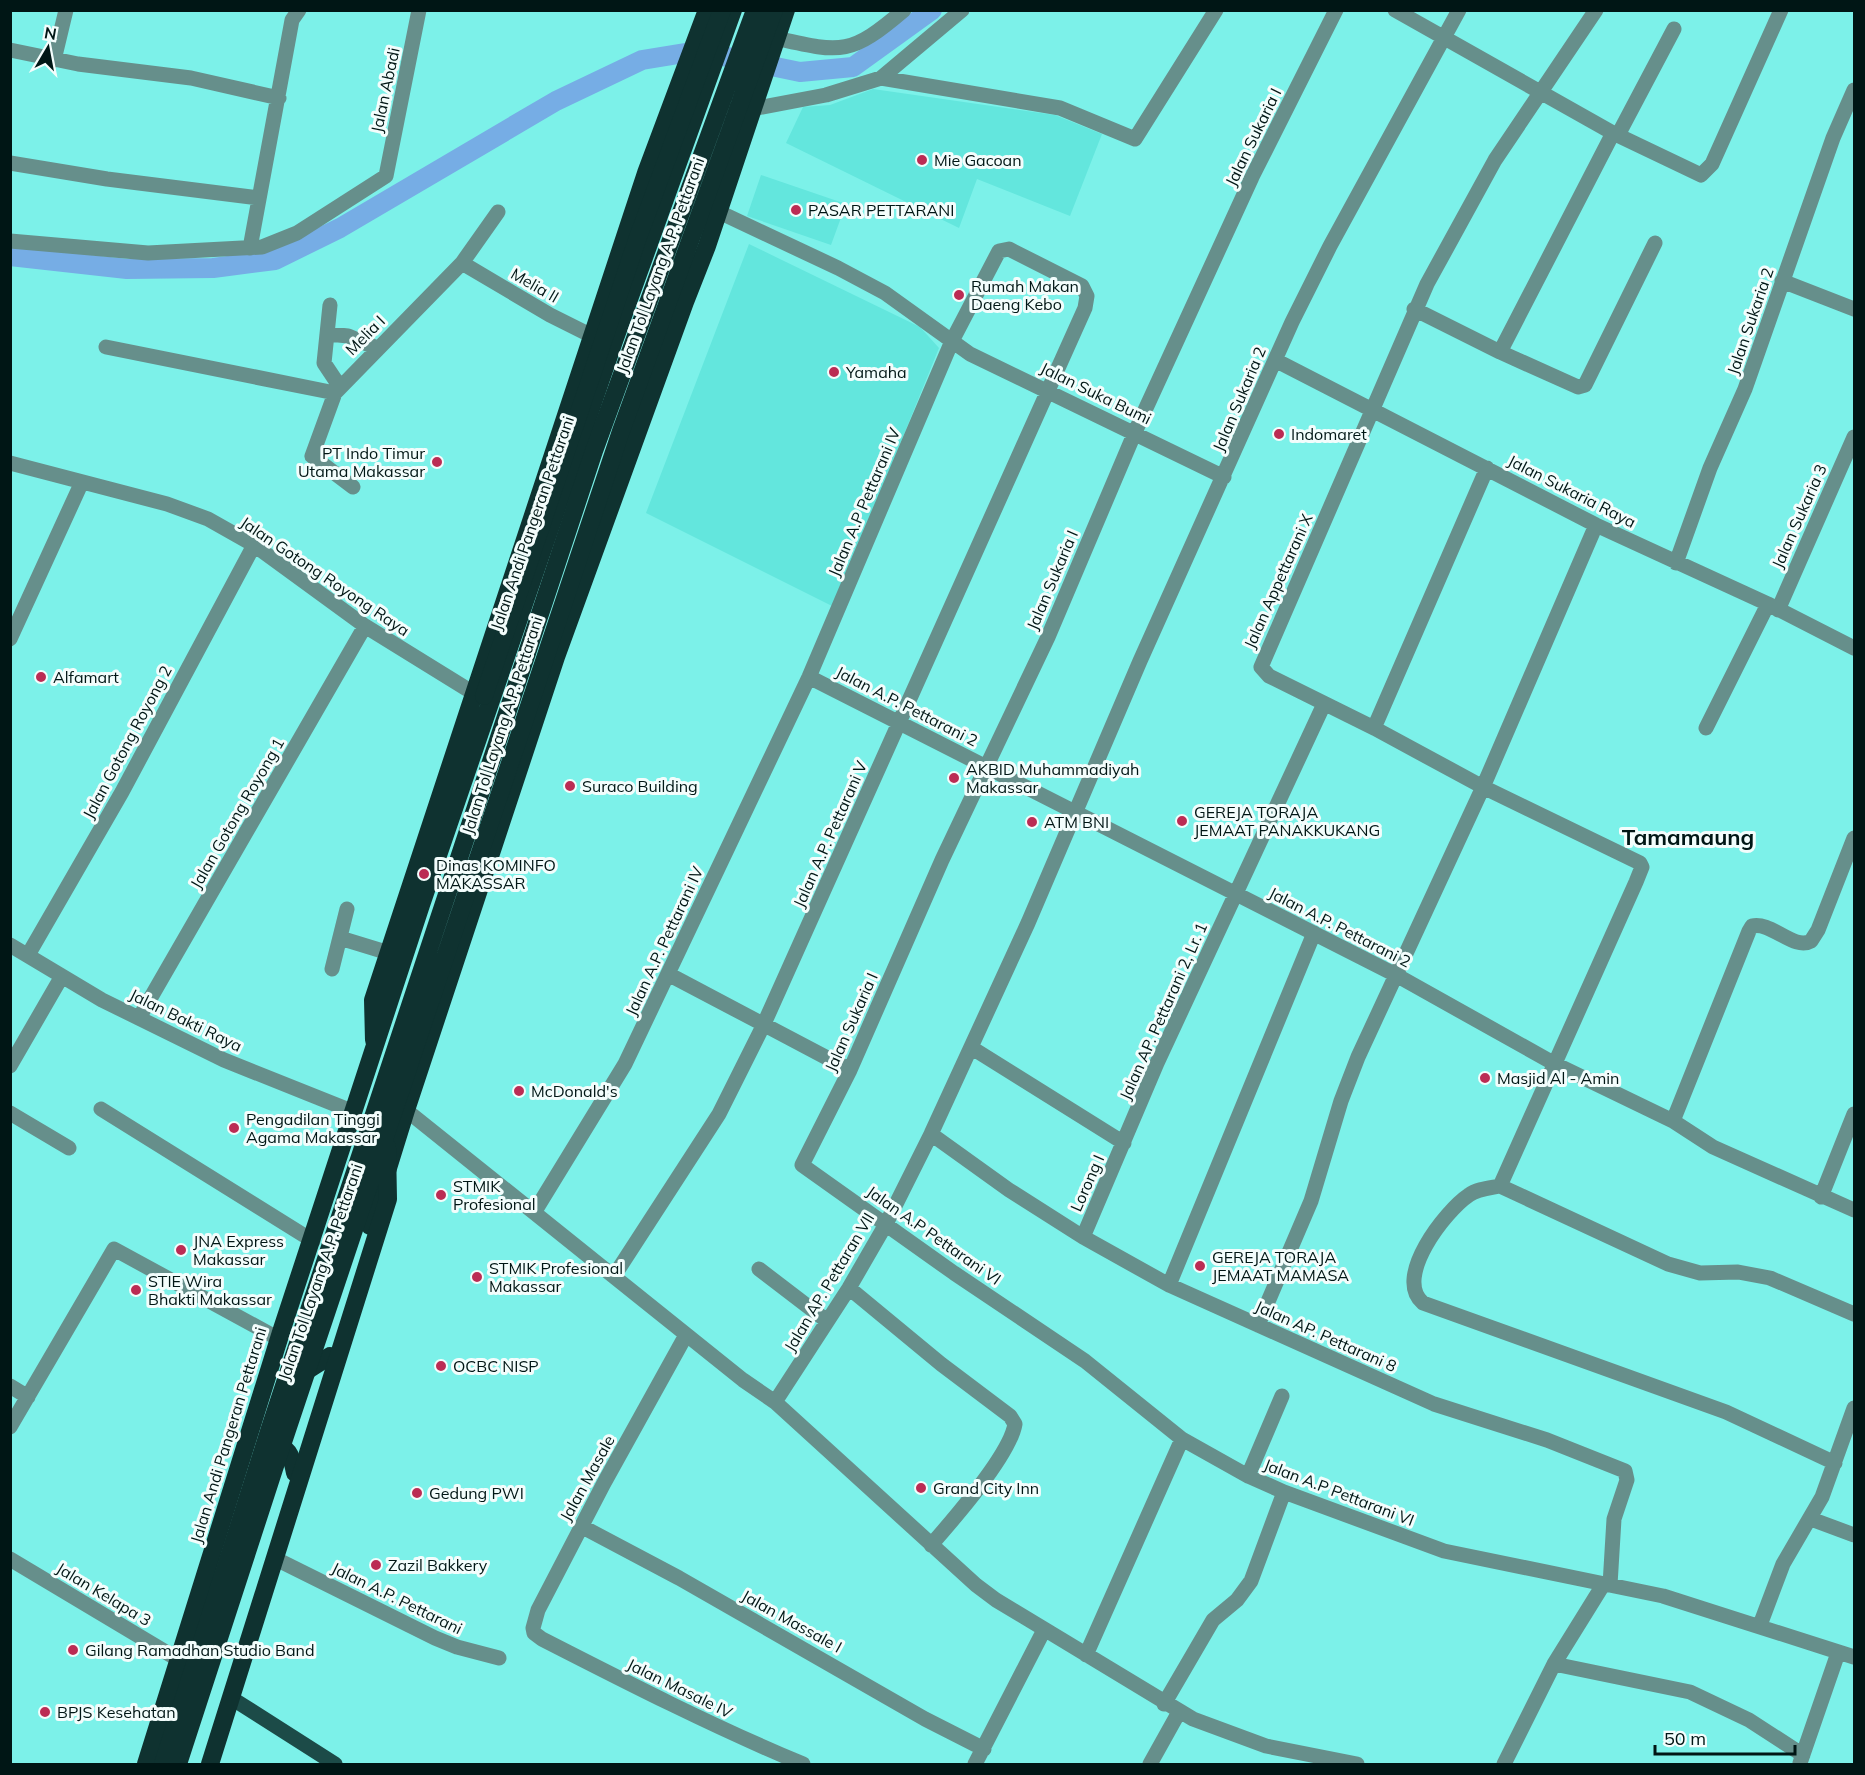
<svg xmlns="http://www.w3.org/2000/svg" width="1865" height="1775" font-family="Mulish,sans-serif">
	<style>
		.built { fill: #63e6dd }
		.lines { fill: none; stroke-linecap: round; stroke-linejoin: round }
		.canal { stroke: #76ade5; stroke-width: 20 }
		.minor { stroke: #668f8b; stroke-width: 15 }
		.major { stroke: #1c4b48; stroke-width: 15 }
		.highway { stroke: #0f3230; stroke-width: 18 }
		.highway-bridge { stroke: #0f3230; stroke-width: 18 }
		.poi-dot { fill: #bb2c54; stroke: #f3fdfc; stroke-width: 2 }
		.labels { text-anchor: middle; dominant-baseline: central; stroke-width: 6; stroke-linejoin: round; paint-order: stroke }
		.street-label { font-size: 16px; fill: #001615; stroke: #f3fdfc }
		.poi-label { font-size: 16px; fill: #001615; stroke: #f3fdfc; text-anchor: start }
		.district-label { font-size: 22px; font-weight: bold; fill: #001615; stroke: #f3fdfc }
	</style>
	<rect width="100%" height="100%" fill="#7cf1e9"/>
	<!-- built -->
	<path class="built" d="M873 89 1055 115 1102 134 1070 216 977 179 959 228 786 143 803 107 830 105Z
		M761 175 846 204 831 245 747 216Z
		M749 244 920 327 939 348 834 607 646 513Z"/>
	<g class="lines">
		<!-- canal -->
		<path class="canal" d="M10 256 127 269 213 268 275 260 340 228 556 101 642 60 691 52 708 53 800 72 853 67 932 10"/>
		<!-- minor -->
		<path class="minor" d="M1336 10 1252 177 1135 432 1048 637 942 860 850 1070 802 1165 954 1273 1085 1361 1182 1439 1248 1476 1284 1492 1444 1551 1663 1596 1854 1657
			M1395 10 1613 133 1701 175 1712 164 1781 10
			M1596 10 1495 160 1427 284 1261 667 1269 676 1374 728 1483 787 1640 863 1642 867 1636 882 1500 1186 1668 1264 1700 1273 1738 1272 1770 1278 1854 1314
			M775 38C842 53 850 56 904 10
			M10 50 78 64 191 78 279 98
			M54 60 66 10
			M881 78 1060 108 1135 139 1216 10
			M752 109 826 95 881 78 962 10
			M1613 133 1500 352 1578 387 1585 385 1655 243
			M1618 135 1674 29
			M10 163 107 179 259 198
			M719 212 838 268 885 293 970 354 1224 477
			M10 241 148 253 262 247 297 233 386 176 419 10
			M250 248 292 20 299 10
			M462 263 550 315 592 336
			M1782 281 1854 309
			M330 305 324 363 340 387
			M1414 309 1500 352
			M329 334 348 336 377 348
			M106 347 335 393
			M1275 360 1596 525 1768 604 1854 648
			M10 463 167 504 208 519 254 545 365 626 475 694
			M353 487 312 456 335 393 462 263 498 212
			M1676 563 1710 468 1745 389 1833 138 1854 90
			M1778 610 1854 437
			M10 639 81 484
			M809 677 1396 975 1555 1064 1673 1121 1713 1147 1854 1210
			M1374 728 1487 468
			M1706 728 1768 604
			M340 938 389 953
			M10 945 102 1000 224 1060 354 1112
			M28 955 122 792 254 545
			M332 969 347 909
			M668 974 850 1070
			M139 1018 365 626
			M972 1048 1124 1143
			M10 1066 62 976
			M101 1109 313 1241
			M406 1110 743 1380 775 1402 976 1585 996 1600 1193 1719 1266 1746 1357 1764
			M10 1113 69 1148
			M1673 1121 1749 931 1752 926C1771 921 1794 951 1811 941L1818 930 1854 838
			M931 1134 1009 1190 1083 1237 1169 1285 1434 1404 1547 1440 1625 1471 1627 1480 1614 1519 1610 1585
			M1500 1186C1490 1188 1477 1189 1469 1195 1445 1211 1393 1278 1423 1303L1726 1412 1835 1463
			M1821 1197 1854 1114
			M535 1211 625 1064 809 677 952 341 999 251 1009 249 1082 286 1087 296 1085 308 763 1026 719 1114 614 1276
			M1083 1237 1157 1063 1324 704
			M759 1269 827 1321
			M1169 1285 1314 933
			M849 1288 941 1364 1010 1416 1015 1424C1010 1455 953 1520 931 1545
			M1258 1325 1311 1201 1341 1101 1358 1057 1483 787 1596 525
			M686 1335 604 1483 538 1610 533 1628 534 1633 542 1639C628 1683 714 1727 803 1764
			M10 1386 28 1397
			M775 1402 849 1288 886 1224 931 1134 1028 923 1140 661 1292 322 1330 246 1459 10
			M10 1427 114 1249 279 1339
			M1248 1476 1282 1396
			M1811 1519 1854 1535
			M581 1526 679 1578 925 1719 984 1749
			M10 1559 179 1660
			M282 1562 435 1638 457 1647 499 1658
			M1760 1625 1783 1564 1822 1497 1854 1408
			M1086 1655 1182 1439
			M1554 1664 1690 1692 1749 1720 1803 1755
			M1164 1704 1213 1620 1237 1600 1251 1581 1284 1492
			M1800 1763 1838 1653
			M975 1764 1044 1630
			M1150 1764 1179 1712
			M1504 1764 1554 1664 1603 1585"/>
		<!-- major -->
		<path class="major" d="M236 1701 335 1764"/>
		<!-- highway -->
		<path class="highway" d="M374 1040 373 1000 646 173 707 10
			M370 1226 406 1110 556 657 685 302 707 246 786 10
			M296 1366 308 1370 330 1356
			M269 1443C288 1445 292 1456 295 1473
			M146 1764 282 1329 421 905 614 341 733 10"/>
		<!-- highway-bridge -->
		<path class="highway-bridge" d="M484 696 637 240 722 10
			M163 1764 270 1428 594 451 755 10
			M178 1764 274 1469 621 431 774 10
			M210 1764 388 1199 387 1147"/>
	</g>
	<!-- markers -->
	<g class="poi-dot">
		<circle cx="922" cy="160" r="6"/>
		<circle cx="796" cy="210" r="6"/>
		<circle cx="959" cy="295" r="6"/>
		<circle cx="834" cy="372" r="6"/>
		<circle cx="1279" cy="434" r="6"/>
		<circle cx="437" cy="462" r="6"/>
		<circle cx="41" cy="677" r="6"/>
		<circle cx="954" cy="778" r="6"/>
		<circle cx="570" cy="786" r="6"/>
		<circle cx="1182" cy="821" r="6"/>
		<circle cx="1032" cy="822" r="6"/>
		<circle cx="424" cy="874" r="6"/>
		<circle cx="1485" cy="1078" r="6"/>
		<circle cx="519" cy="1091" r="6"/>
		<circle cx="234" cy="1128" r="6"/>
		<circle cx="441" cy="1195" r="6"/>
		<circle cx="181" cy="1250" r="6"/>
		<circle cx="1200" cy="1266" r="6"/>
		<circle cx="477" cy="1277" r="6"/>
		<circle cx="136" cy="1290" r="6"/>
		<circle cx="441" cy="1366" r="6"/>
		<circle cx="921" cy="1488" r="6"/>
		<circle cx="417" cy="1493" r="6"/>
		<circle cx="376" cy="1565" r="6"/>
		<circle cx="73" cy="1650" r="6"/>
		<circle cx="45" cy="1712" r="6"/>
	</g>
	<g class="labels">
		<!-- street labels -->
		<g class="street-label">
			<text transform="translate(385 90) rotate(-78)">Jalan Abadi</text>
			<text transform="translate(1253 137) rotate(-64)">Jalan Sukaria I</text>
			<text transform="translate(660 265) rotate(-70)">Jalan Tol Layang A.P. Pettarani</text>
			<text transform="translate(535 285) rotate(30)">Melia II</text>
			<text transform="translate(1750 321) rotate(-71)">Jalan Sukaria 2</text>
			<text transform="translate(365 335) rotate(-45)">Melia I</text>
			<text transform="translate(1096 393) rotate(26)">Jalan Suka Bumi</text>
			<text transform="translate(1239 399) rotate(-67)">Jalan Sukaria 2</text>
			<text transform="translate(1572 491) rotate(27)">Jalan Sukaria Raya</text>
			<text transform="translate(864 502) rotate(-67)">Jalan A.P Pettarani IV</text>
			<text transform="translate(1799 516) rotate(-66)">Jalan Sukaria 3</text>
			<text transform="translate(532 523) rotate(-71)">Jalan Andi Pangeran Pettarani</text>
			<text transform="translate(325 576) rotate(34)">Jalan Gotong Royong Raya</text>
			<text transform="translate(1052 580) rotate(-67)">Jalan Sukaria I</text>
			<text transform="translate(1278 581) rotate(-66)">Jalan Appettarani X</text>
			<text transform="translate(907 706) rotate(27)">Jalan A.P. Pettarani 2</text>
			<text transform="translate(502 725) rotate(-72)">Jalan Tol Layang A.P. Pettarani</text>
			<text transform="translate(127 742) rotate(-62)">Jalan Gotong Royong 2</text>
			<text transform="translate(237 813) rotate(-60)">Jalan Gotong Royong 1</text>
			<text transform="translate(830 834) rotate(-66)">Jalan A.P. Pettarani V</text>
			<text transform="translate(1340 927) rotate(27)">Jalan A.P. Pettarani 2</text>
			<text transform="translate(664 941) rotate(-65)">Jalan A.P. Pettarani IV</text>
			<text transform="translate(1163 1011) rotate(-66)">Jalan AP. Pettarani 2, Lr. 1</text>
			<text transform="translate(186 1020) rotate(26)">Jalan Bakti Raya</text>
			<text transform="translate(851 1022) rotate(-66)">Jalan Sukaria I</text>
			<text transform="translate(1087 1183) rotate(-66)">Lorong I</text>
			<text transform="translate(934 1235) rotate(35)">Jalan A.P Pettarani VI</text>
			<text transform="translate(320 1272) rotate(-71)">Jalan Tol Layang A.P. Pettarani</text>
			<text transform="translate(829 1282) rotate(-59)">Jalan AP. Pettaran VII</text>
			<text transform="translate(1326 1336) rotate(24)">Jalan AP. Pettarani 8</text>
			<text transform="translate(228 1435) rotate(-73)">Jalan Andi Pangeran Pettarani</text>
			<text transform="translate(587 1478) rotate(-61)">Jalan Masale</text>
			<text transform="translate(1339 1492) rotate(21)">Jalan A.P Pettarani VI</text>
			<text transform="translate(104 1594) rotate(31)">Jalan Kelapa 3</text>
			<text transform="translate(397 1598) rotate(26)">Jalan A.P. Pettarani</text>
			<text transform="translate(792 1621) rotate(29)">Jalan Massale I</text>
			<text transform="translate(680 1688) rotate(26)">Jalan Masale IV</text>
		</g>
		<!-- poi labels -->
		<g class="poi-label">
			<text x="934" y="160">Mie Gacoan</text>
			<text x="808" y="210">PASAR PETTARANI</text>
			<text x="971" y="286">Rumah Makan<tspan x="971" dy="18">Daeng Kebo</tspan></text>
			<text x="846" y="372">Yamaha</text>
			<text x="1291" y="434">Indomaret</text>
			<text x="425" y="453" text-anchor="end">PT Indo Timur<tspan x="425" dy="18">Utama Makassar</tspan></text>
			<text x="53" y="677">Alfamart</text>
			<text x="966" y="769">AKBID Muhammadiyah<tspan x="966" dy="18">Makassar</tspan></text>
			<text x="582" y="786">Suraco Building</text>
			<text x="1194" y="812">GEREJA TORAJA<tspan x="1194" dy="18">JEMAAT PANAKKUKANG</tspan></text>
			<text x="1044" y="822">ATM BNI</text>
			<text x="436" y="865">Dinas KOMINFO<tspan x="436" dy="18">MAKASSAR</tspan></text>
			<text x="1497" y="1078">Masjid Al - Amin</text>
			<text x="531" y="1091">McDonald's</text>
			<text x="246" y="1119">Pengadilan Tinggi<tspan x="246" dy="18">Agama Makassar</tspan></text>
			<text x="453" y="1186">STMIK<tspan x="453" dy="18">Profesional</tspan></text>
			<text x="193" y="1241">JNA Express<tspan x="193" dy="18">Makassar</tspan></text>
			<text x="1212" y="1257">GEREJA TORAJA<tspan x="1212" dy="18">JEMAAT MAMASA</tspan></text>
			<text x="489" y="1268">STMIK Profesional<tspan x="489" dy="18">Makassar</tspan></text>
			<text x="148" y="1281">STIE Wira<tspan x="148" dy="18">Bhakti Makassar</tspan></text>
			<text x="453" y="1366">OCBC NISP</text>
			<text x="933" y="1488">Grand City Inn</text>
			<text x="429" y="1493">Gedung PWI</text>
			<text x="388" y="1565">Zazil Bakkery</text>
			<text x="85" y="1650">Gilang Ramadhan Studio Band</text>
			<text x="57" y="1712">BPJS Kesehatan</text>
		</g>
		<!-- district labels -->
		<g class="district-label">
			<text x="1688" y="837">Tamamaung</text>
		</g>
	</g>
	<!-- border -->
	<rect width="1865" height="1775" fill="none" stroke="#001615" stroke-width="24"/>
	<!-- north arrow -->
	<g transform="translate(48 48) rotate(10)" stroke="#f3fdfc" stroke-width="4.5" paint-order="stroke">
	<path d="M0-4.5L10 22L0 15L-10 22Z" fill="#001615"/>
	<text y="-9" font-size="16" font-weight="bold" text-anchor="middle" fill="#001615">N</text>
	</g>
	<!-- scale -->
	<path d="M1655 1745v9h140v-9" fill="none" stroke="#001615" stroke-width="3"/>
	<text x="1664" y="1745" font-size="18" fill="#001615" stroke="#f3fdfc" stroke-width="4.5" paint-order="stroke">50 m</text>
</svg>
